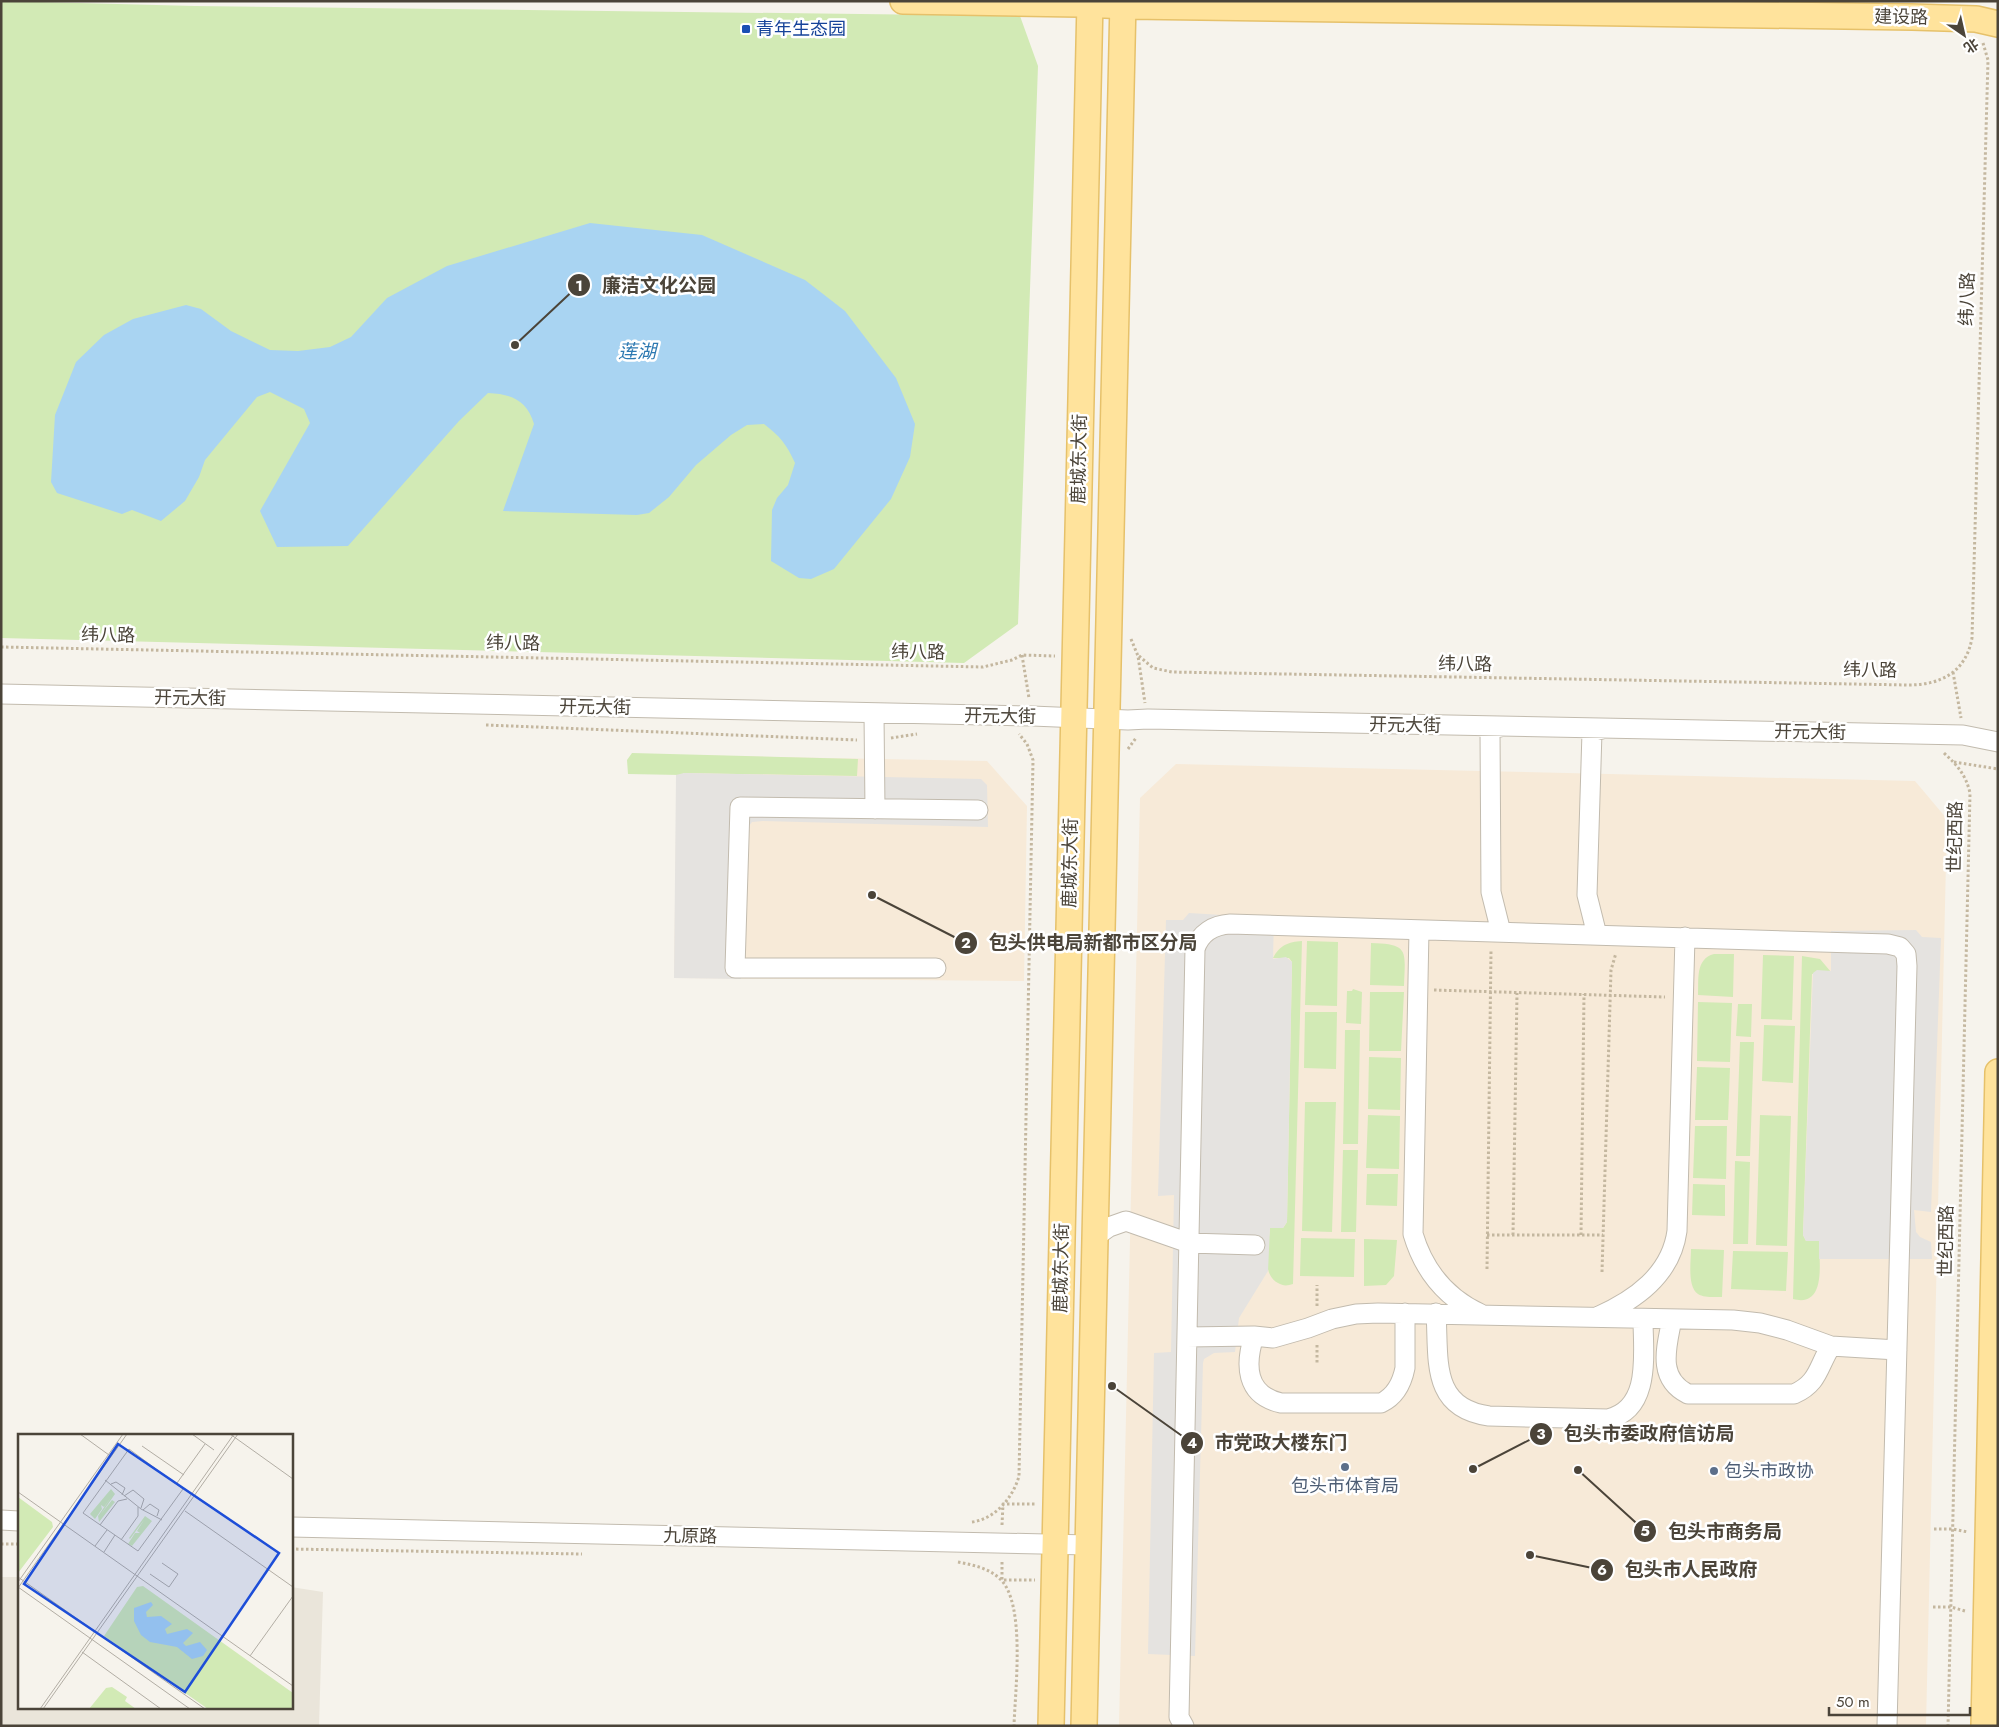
<svg xmlns="http://www.w3.org/2000/svg" width="1999" height="1727" font-family="Jost,'Noto Sans SC',sans-serif">
	<style>
		.residential { fill: #eae5da }
		.commercial { fill: #f7ead8 }
		.green { fill: #d2eab5 }
		.parking { fill: #e5e3e0 }
		.water { fill: #a9d4f2 }
		.lines { fill: none; stroke-linecap: round; stroke-linejoin: round }
		.minor-casing { stroke: #c2bbae; stroke-width: 21 }
		.major-casing { stroke: #e6c16a; stroke-width: 28 }
		.path { stroke: #c4b79f; stroke-width: 3; stroke-dasharray: 2.5 2.5; stroke-linecap: butt }
		.minor { stroke: #fff; stroke-width: 19 }
		.major { stroke: #ffe39c; stroke-width: 25 }
		.transit-dot { fill: #1a4fb4; stroke: #fff; stroke-width: 2 }
		.service-dot { fill: #5c6f8a; stroke: #fff; stroke-width: 2 }
		.labels { text-anchor: middle; dominant-baseline: central; stroke-width: 5; stroke-linejoin: round; paint-order: stroke }
		.street-label { font-size: 18px; fill: #4b4439; stroke: #fff }
		.transit-label { font-size: 18px; fill: #164399; stroke: #fff; text-anchor: start }
		.service-label { font-size: 18px; fill: #4e5e75; stroke: #fff; text-anchor: start }
		.water-label { font-size: 19px; font-style: italic; fill: #2e7ab2; stroke: #fff }
		.inset-road { fill: none; stroke: #b2ada4; stroke-width: 1 }
		.view { fill: #1d4ed8; fill-opacity: 0.15; stroke: #1d4ed8; stroke-width: 2.5 }
		.inset-edge { fill: none; stroke: #4b4439; stroke-width: 2.5 }
		.leader { fill: none; stroke: #4b4439; stroke-width: 2 }
		.callout-dot { fill: #4b4439; stroke: #fff; stroke-width: 2 }
		.mark-label { font-size: 15px; text-anchor: middle; font-weight: bold; fill: #fff }
		.callout-label { font-size: 19px; text-anchor: middle; font-weight: bold; fill: #4b4439; stroke: #fff; stroke-width: 5; stroke-linejoin: round; paint-order: stroke }
	</style>
	<rect width="100%" height="100%" fill="#f6f3ec"/>
	<!-- residential -->
	<path class="residential" d="M1 1577H19V1708H291V1587L323 1592 319 1726H1Z"/>
	<!-- commercial -->
	<path class="commercial" d="M677 755 987 761 1027 806 1024 981 674 978Z
		M1176 764 1915 781 1947 819 1926 1726H1119L1140 798Z"/>
	<!-- green -->
	<path class="green" d="M1 1 195 6 1020 16 1038 66 1018 624 964 663 1 638Z
		M632 753 858 759 857 776 684 773 681 775 628 774 627 760Z
		M1302 941 1293 1284C1287 1286 1283 1286 1278 1283 1260 1273 1269 1244 1270 1228H1283L1287 1222 1292 962 1289 958H1273C1280 945 1288 942 1302 941Z
		M1307 941 1338 942 1337 1006 1305 1005Z
		M1371 943C1410 944 1405 951 1404 986L1370 985Z
		M1714 954H1734L1733 997 1698 995C1699 980 1695 959 1714 954Z
		M1763 955 1794 956 1792 1020 1761 1019Z
		M1802 956 1820 959 1831 972 1812 974 1803 1235 1806 1241H1819C1819 1261 1827 1308 1793 1299Z
		M1353 989 1362 992 1361 1024 1346 1023 1347 991H1352Z
		M1370 992H1404L1401 1051H1369Z
		M1698 1002 1732 1003 1730 1062 1697 1061Z
		M1738 1004H1752L1751 1037 1736 1036Z
		M1305 1012H1337L1336 1069 1304 1068Z
		M1764 1025 1795 1026 1793 1083 1762 1081Z
		M1345 1030H1360L1358 1144H1343Z
		M1740 1042H1754L1750 1156H1736Z
		M1369 1057 1401 1058 1400 1110 1368 1109Z
		M1697 1067 1730 1068 1728 1120H1695Z
		M1305 1102H1336L1332 1232 1302 1231Z
		M1368 1115 1400 1116 1399 1169 1366 1168Z
		M1760 1115 1791 1116 1787 1246 1756 1245Z
		M1695 1126H1727L1726 1179 1693 1178Z
		M1343 1150H1358L1356 1232H1341Z
		M1735 1161 1750 1162 1748 1244H1733Z
		M1367 1174H1398L1397 1206 1366 1205Z
		M1693 1184 1725 1185V1216L1692 1215Z
		M1301 1238 1355 1239 1354 1277 1300 1276Z
		M1364 1239 1397 1240 1394 1276 1386 1285 1364 1286Z
		M1691 1249 1724 1250 1722 1297C1715 1297 1704 1298 1698 1294 1687 1287 1691 1261 1691 1249Z
		M1733 1251 1788 1252 1786 1291 1731 1289Z"/>
	<!-- parking -->
	<path class="parking" d="M684 773 981 779 987 785 988 827 763 821 752 822 746 830 741 979 674 978 676 775Z
		M1189 913 1274 918 1273 959 1286 957 1292 962 1287 1222 1283 1228H1270L1268 1271 1239 1318 1235 1352 1214 1353 1204 1359 1203 1363 1195 1656 1148 1654 1154 1353 1171 1352 1174 1195 1158 1196 1166 920H1183Z
		M1916 930 1922 937 1941 938 1931 1212 1914 1210 1916 1232 1920 1237 1931 1242 1932 1259H1819V1241H1806L1803 1235 1813 973 1817 970 1831 971V931Z"/>
	<!-- water -->
	<path class="water" d="M590 223 702 235 805 280 845 311 896 378 915 424 910 457 891 499 834 569 811 579 799 578 771 561 772 510 777 498 788 485 795 463C787 445 780 436 764 424L747 425 731 435 696 465 669 497 649 513 637 515 503 511 534 424C527 400 511 394 488 393L459 421 348 546 277 547 260 511 310 423 304 409 270 392 257 397 205 460 199 477 185 501 161 521 132 510 122 514 57 493 51 482 55 415 76 362 104 335 133 319 186 305 201 309 231 331 270 350 298 351 330 347 351 337 387 298 447 266Z"/>
	<g class="lines">
		<defs>
			<path id="minor" d="M1 694 1032 716 1128 720 1148 719 1963 735 1998 742
				M874 714 875 809
				M1500 727 1490 730 1491 892 1501 932
				M1419 930 1413 1234C1424 1271 1446 1298 1481 1314
				M1597 935 1587 895 1592 732 1602 729
				M936 968H735L740 807 978 810
				M1095 1237 1109 1227 1126 1221 1189 1243 1255 1245
				M1436 1313C1439 1359 1430 1408 1489 1416L1608 1419C1652 1409 1643 1352 1643 1319
				M1597 1317C1635 1300 1671 1275 1677 1231L1685 937
				M1672 1319C1667 1346 1656 1378 1688 1394H1794C1819 1383 1818 1366 1831 1346
				M1254 1336C1245 1364 1245 1395 1281 1403H1381C1396 1396 1402 1383 1405 1368V1313
				M1187 1337 1254 1336 1273 1338 1308 1328 1332 1319 1356 1314 1378 1313 1733 1320 1760 1323 1787 1330 1831 1346 1897 1350
				M1 1520 19 1521
				M291 1527 1088 1545
				M1184 1726 1179 1717 1195 949C1200 933 1214 925 1230 924L1888 944 1900 947 1906 954 1907 966 1887 1726"/>
			<path id="major" d="M903 1 1079 4 1130 6 1912 17 1976 19 1998 24
				M1051 1726 1090 1
				M1084 1726 1123 1
				M1984 1726 1998 1072"/>
		</defs>
		<!-- minor casing -->
		<use href="#minor" class="minor-casing"/>
		<!-- major casing -->
		<use href="#major" class="major-casing"/>
		<!-- path -->
		<path class="path" d="M1131 639 1138 656 1145 703
			M1 647 983 667 1012 660 1022 655 1055 656
			M1022 655 1029 698
			M1139 656 1153 668 1172 672 1908 685C1941 685 1966 672 1972 638L1988 60 1983 43
			M1953 672 1961 718
			M486 725 857 740
			M891 738 917 734
			M1128 749 1136 738
			M1944 753C1957 765 1966 775 1970 793L1948 1726
			M1954 762 1998 769
			M1434 990 1665 997
			M1487 1235H1603
			M1513 1235 1517 993
			M1581 1235 1584 994
			M1487 1269 1491 950
			M1602 1272 1611 970 1616 953
			M1317 1306V1285
			M1317 1345V1364
			M972 1522C995 1519 1013 1498 1019 1476L1033 760 1027 744 1019 734
			M1002 1525 1003 1504H1035
			M1934 1529H1953L1968 1532
			M1 1544H19
			M291 1549 582 1554
			M958 1562C973 1565 989 1568 1000 1579 1026 1603 1015 1691 1014 1726
			M1002 1562V1580H1035
			M1933 1607H1951L1965 1611"/>
		<!-- minor -->
		<use href="#minor" class="minor"/>
		<!-- major -->
		<use href="#major" class="major"/>
	</g>
	<!-- markers -->
	<rect class="transit-dot" x="741" y="24" width="10" height="10" rx="2.5"/>
	<g class="service-dot">
		<circle cx="1345" cy="1467" r="5"/>
		<circle cx="1714" cy="1471" r="5"/>
	</g>
	<g class="labels">
		<!-- street labels -->
		<g class="street-label">
			<text transform="translate(1901 17) rotate(1)">建设路</text>
			<text transform="translate(1967 299) rotate(-88)">纬八路</text>
			<text transform="translate(1079 459) rotate(-89)">鹿城东大街</text>
			<text transform="translate(108 635) rotate(1)">纬八路</text>
			<text transform="translate(513 643) rotate(1)">纬八路</text>
			<text transform="translate(918 652) rotate(1)">纬八路</text>
			<text transform="translate(1465 664) rotate(1)">纬八路</text>
			<text transform="translate(1870 670) rotate(1)">纬八路</text>
			<text transform="translate(190 698) rotate(1)">开元大街</text>
			<text transform="translate(595 707) rotate(1)">开元大街</text>
			<text transform="translate(1000 716) rotate(1)">开元大街</text>
			<text transform="translate(1405 725) rotate(1)">开元大街</text>
			<text transform="translate(1810 732) rotate(1)">开元大街</text>
			<text transform="translate(1955 837) rotate(-89)">世纪西路</text>
			<text transform="translate(1070 863) rotate(-89)">鹿城东大街</text>
			<text transform="translate(1946 1241) rotate(-89)">世纪西路</text>
			<text transform="translate(1061 1268) rotate(-89)">鹿城东大街</text>
			<text transform="translate(690 1536) rotate(1)">九原路</text>
		</g>
		<!-- transit labels -->
		<g class="transit-label">
			<text x="756" y="29">青年生态园</text>
		</g>
		<!-- service labels -->
		<g class="service-label">
			<text x="1724" y="1471">包头市政协</text>
			<text x="1345" y="1486" text-anchor="middle">包头市体育局</text>
		</g>
		<!-- water labels -->
		<g class="water-label">
			<text x="637" y="351">莲湖</text>
		</g>
	</g>
	<!-- overview -->
	<g transform="translate(18 1434)">
		<rect width="275" height="275" fill="#f6f3ec"/>
		<path d="M93 55 97 60 83 80 94 66 97 68 81 88 80 82 94 62 86 73 83 71 84 75 77 85 72 80ZM0 63 34 88 35 93 0 139ZM127 82 134 87 114 112 110 110 117 99H122L119 97 126 86 112 105 111 104ZM125 152 275 259V275H190L86 202 119 153ZM94 253 109 263 107 267 118 275H71L88 254Z" fill="#d2eab5"/>
		<path d="M133 168 135 171 128 178 129 183 143 182 154 190 147 195 149 200 169 195 175 199 165 209 168 212 182 208 189 216 185 222 174 225 159 213 132 208 123 201 116 187V174Z" fill="#a9d4f2"/>
		<path class="inset-road" d="M62 0 91 21M174 0 196 16M212 0 275 45M124 12 166 41M111 15 165 55 120 117 65 79ZM87 46 123 75 144 86M159 49 187 10M93 50 98 48 107 54 104 61M0 58 275 252M106 62 115 56 126 65 123 74M125 76 132 70 141 76 139 82M167 77 275 153M82 91 100 67 109 65M103 106 120 82V73M77 112 89 96M86 118 97 101M132 140 151 153 160 140 144 129M0 143 187 275M0 148 105 0M0 153 172 275M0 154 109 0M64 218 143 275M232 222 275 162M22 275 216 0M25 275 220 0"/>
		<path class="view" d="M100 10 261 119 167 258 6 150Z"/>
		<rect width="275" height="275" class="inset-edge"/>
	</g>
	<!-- callouts -->
	<path class="leader" d="M515 345L579 285M872 895L966 943M1473 1469L1541 1434M1112 1386L1192 1443M1578 1470L1645 1531M1530 1555L1602 1570"/>
	<g class="callout-dot">
		<circle cx="515" cy="345" r="5"/>
		<circle cx="872" cy="895" r="5"/>
		<circle cx="1473" cy="1469" r="5"/>
		<circle cx="1112" cy="1386" r="5"/>
		<circle cx="1578" cy="1470" r="5"/>
		<circle cx="1530" cy="1555" r="5"/>
		<circle cx="579" cy="285" r="12"/>
		<circle cx="966" cy="943" r="12"/>
		<circle cx="1541" cy="1434" r="12"/>
		<circle cx="1192" cy="1443" r="12"/>
		<circle cx="1645" cy="1531" r="12"/>
		<circle cx="1602" cy="1570" r="12"/>
	</g>
	<g class="mark-label">
		<text x="579" y="291">1</text>
		<text x="966" y="948">2</text>
		<text x="1541" y="1439">3</text>
		<text x="1192" y="1448">4</text>
		<text x="1645" y="1536">5</text>
		<text x="1602" y="1575">6</text>
	</g>
	<g class="callout-label">
		<text x="659" y="292">廉洁文化公园</text>
		<text x="1093" y="949">包头供电局新都市区分局</text>
		<text x="1649" y="1440">包头市委政府信访局</text>
		<text x="1281" y="1449">市党政大楼东门</text>
		<text x="1725" y="1538">包头市商务局</text>
		<text x="1691" y="1576">包头市人民政府</text>
	</g>
	<!-- border -->
	<rect width="1999" height="1727" fill="none" stroke="#4b4439" stroke-width="5"/>
	<!-- north arrow -->
	<g transform="translate(1964 35) rotate(146)" stroke="#ffffff" stroke-width="4" paint-order="stroke">
	<path d="M0-4L9 19L0 12L-9 19Z" fill="#4b4439"/>
	<text y="-8" font-size="14" font-weight="bold" text-anchor="middle" fill="#4b4439">北</text>
	</g>
	<!-- scale -->
	<path d="M1829 1707v8h141v-8" fill="none" stroke="#4b4439" stroke-width="2.5"/>
	<text x="1836" y="1707" font-size="15" fill="#4b4439" stroke="#ffffff" stroke-width="4" paint-order="stroke">50 m</text>
</svg>
